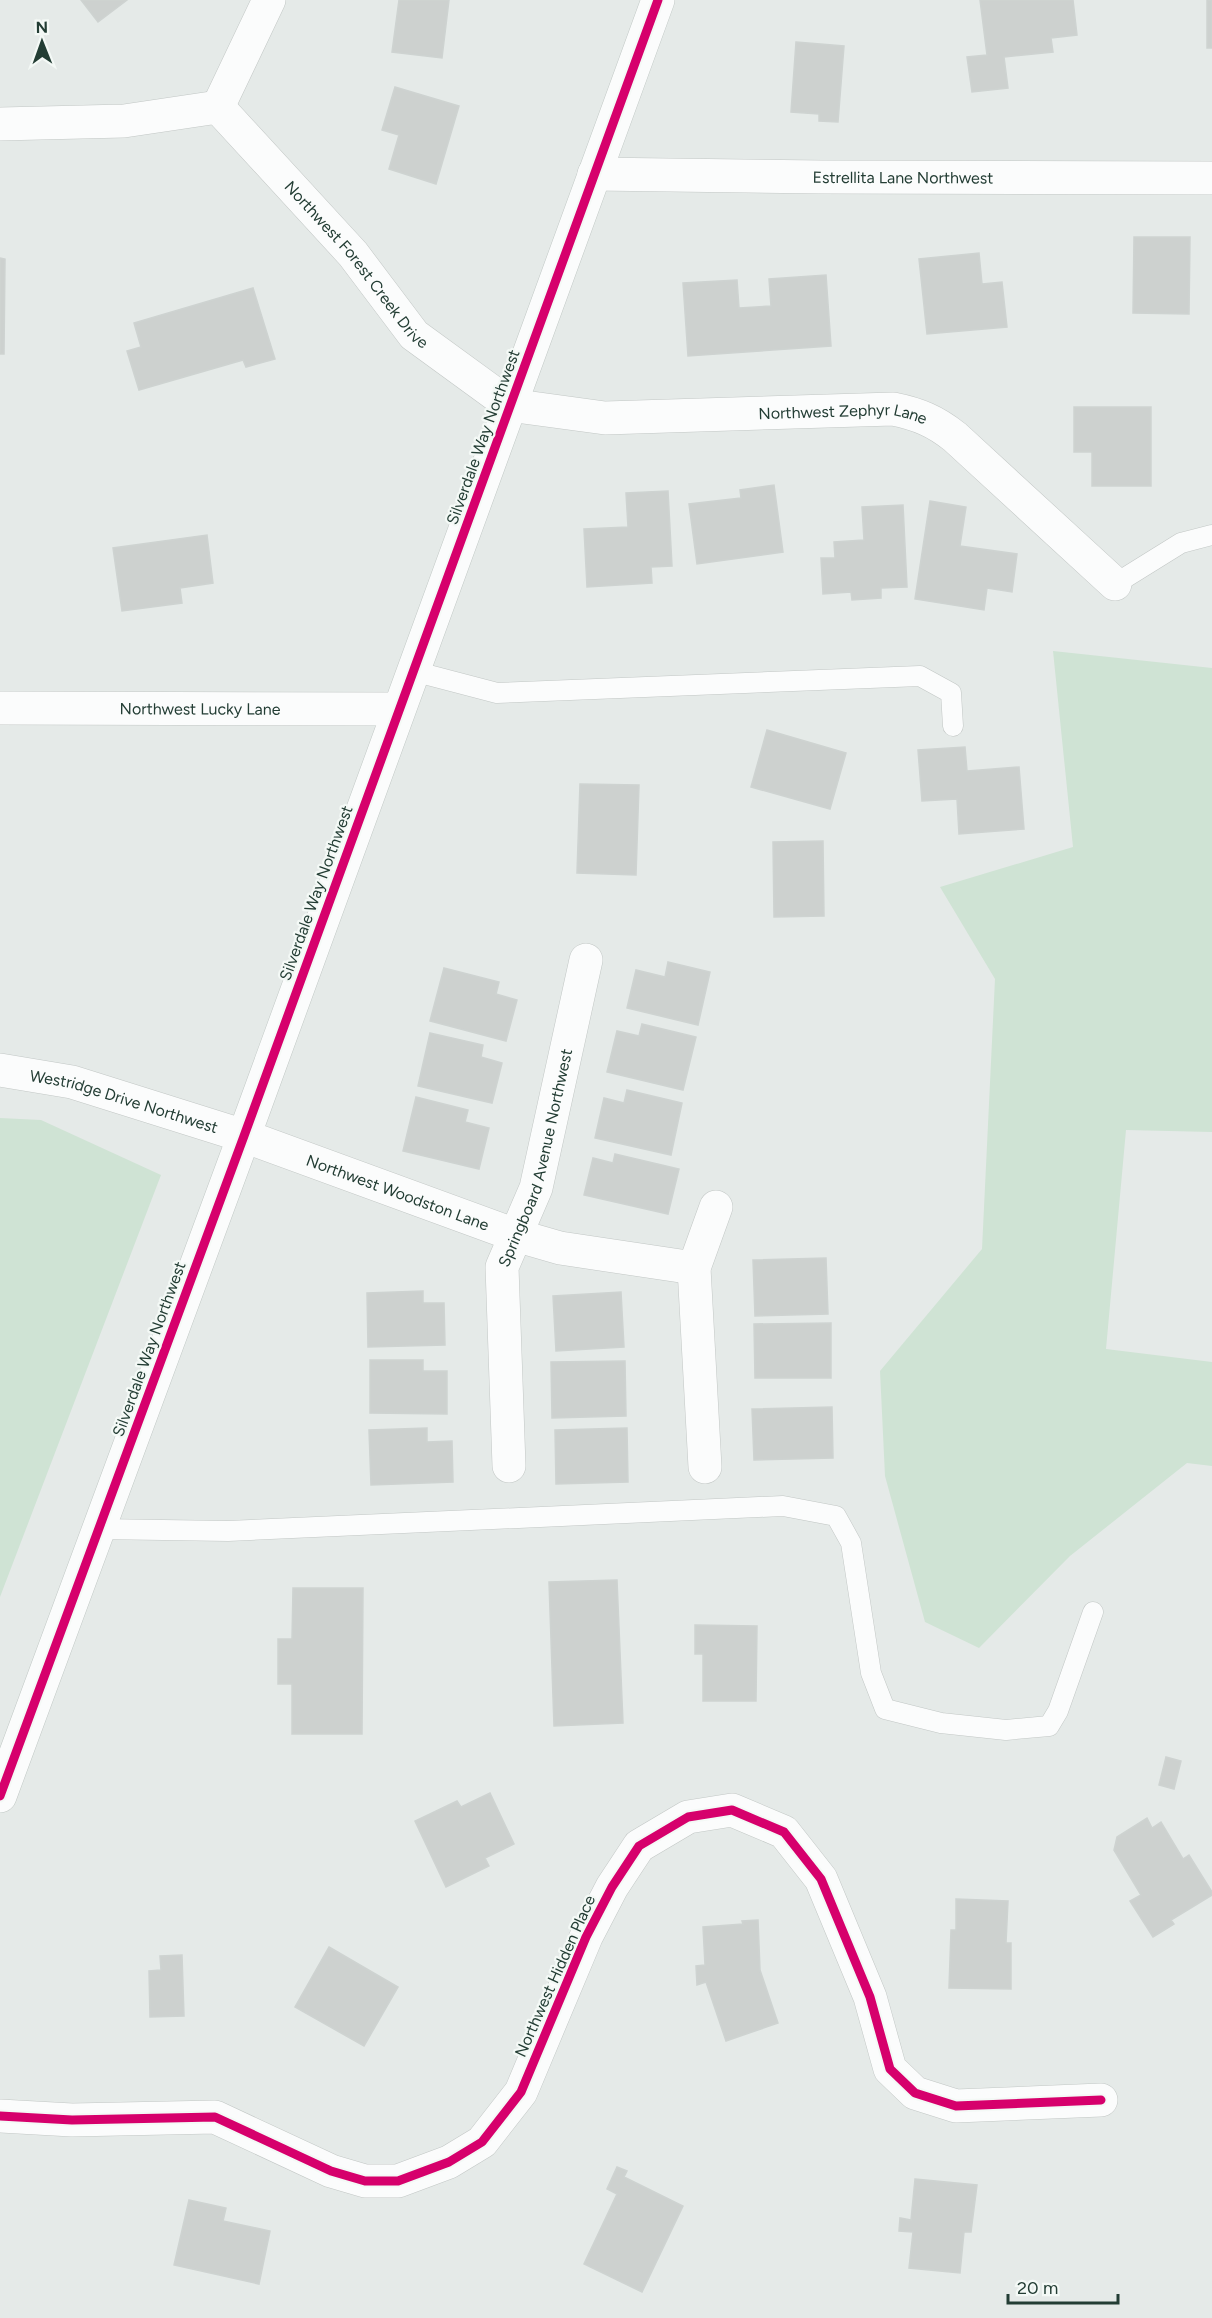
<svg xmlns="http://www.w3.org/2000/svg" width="1212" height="2318" font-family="Figtree,sans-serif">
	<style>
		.green { fill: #cfe3d4 }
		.building { fill: #cdd1cf; stroke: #ced3d1; stroke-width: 1.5 }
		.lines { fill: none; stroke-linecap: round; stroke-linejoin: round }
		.lane-casing { stroke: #c2c7c5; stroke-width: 21 }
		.street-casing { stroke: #c2c7c5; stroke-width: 34 }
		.secondary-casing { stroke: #c1c8c5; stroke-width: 34 }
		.lane { stroke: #fbfcfc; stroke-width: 20 }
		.street { stroke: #fbfcfc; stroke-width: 33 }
		.secondary { stroke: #fbfcfc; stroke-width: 33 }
		.cycleway-casing { stroke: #f4f9f6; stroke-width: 13 }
		.cycleway { stroke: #d6006c; stroke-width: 9 }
		.labels { text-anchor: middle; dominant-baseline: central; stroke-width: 4.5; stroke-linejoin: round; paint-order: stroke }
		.street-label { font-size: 16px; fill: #233d34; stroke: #f4f9f6 }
	</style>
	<rect width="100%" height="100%" fill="#e5eae8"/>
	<!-- green -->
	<path class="green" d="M1053 651 1212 668V1132L1126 1130 1106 1349 1212 1362V1466L1187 1463 1070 1556 979 1648 925 1622 885 1476 880 1371 982 1249 995 979 940 887 1073 847Z
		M0 1118 41 1120 161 1175 0 1597Z"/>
	<!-- building -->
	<path class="building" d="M81 0H127L98 22Z
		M399 0H449L442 58 392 52Z
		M980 0H1073L1077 35 1051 38 1053 52 1004 57 1008 88 972 92 967 57 987 55Z
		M1207 0H1212V48H1207Z
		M796 42 844 46 838 122 819 121V114L791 112Z
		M395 87 459 106 436 184 389 169 399 135 382 130Z
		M1134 237H1190L1189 314 1133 313Z
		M979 253 982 284 1002 282 1007 327 927 334 919 259Z
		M0 258 5 259 4 354H0Z
		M826 275 831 346 688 356 683 283 737 280 739 308 771 306 769 279Z
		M253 288 275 359 246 367 243 360 139 390 127 351 141 347 134 323Z
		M1074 407H1151V486H1092V452H1074Z
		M774 485 783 552 697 564 689 504 741 498 740 490Z
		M668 491 672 566 651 567 652 583 587 587 584 529 628 527 626 493Z
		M930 501 966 507 960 546 1017 554 1012 592 987 588 984 610 915 599Z
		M903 505 907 587 881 588V598L852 600 851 592 823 594 821 558H835L834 542 864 540 862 507Z
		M207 535 213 583 180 588 182 603 122 611 113 548Z
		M767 730 846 753 830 809 751 787Z
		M965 747 967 771 1019 767 1024 829 959 834 957 799 922 801 918 750Z
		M580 784 639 785 636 875 577 873Z
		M823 841 824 916 774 917 773 842Z
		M668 962 710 972 698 1025 627 1008 636 970 665 977Z
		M444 968 499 982 496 994 517 1000 506 1041 430 1021Z
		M642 1024 696 1037 683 1090 607 1072 617 1031 639 1036Z
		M430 1033 483 1045 481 1057 502 1063 492 1103 418 1086Z
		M627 1090 682 1103 671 1155 595 1138 604 1098 624 1103Z
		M416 1097 468 1110 465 1122 489 1128 479 1169 403 1151Z
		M615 1154 679 1169 668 1214 584 1195 593 1158 613 1163Z
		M826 1258 828 1314 755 1316 753 1260Z
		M423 1291V1303H444L445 1345 368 1347 367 1293Z
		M621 1292 624 1347 556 1351 553 1296Z
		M831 1323V1378H755L754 1324Z
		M370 1360H423V1371H447V1414L370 1413Z
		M625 1361 626 1416 552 1418 551 1362Z
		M832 1407 833 1458 754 1460 752 1409Z
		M427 1428V1442L452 1441 453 1482 371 1485 369 1430Z
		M627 1428 628 1482 556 1484 555 1430Z
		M617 1580 623 1723 554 1726 549 1582Z
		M293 1588H363L362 1734H292V1684H278V1639H292Z
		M695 1625 757 1626 756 1701H703V1654H695Z
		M1166 1757 1181 1761 1174 1789 1159 1785Z
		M490 1793 514 1844 485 1858 489 1866 446 1887 415 1821 457 1801 461 1807Z
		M1147 1818 1152 1828 1161 1822 1183 1859 1189 1855 1212 1892V1895L1171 1920 1174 1924 1153 1937 1130 1901 1141 1895 1114 1850 1117 1837Z
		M956 1899 1008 1901 1006 1943H1011V1989L949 1988 951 1930H956Z
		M758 1920 760 1970 778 2023 726 2041 706 1982 697 1985 696 1966 705 1965 703 1927 743 1924 742 1921Z
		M329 1947 398 1987 364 2046 295 2007Z
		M182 1955 184 2016 150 2017 149 1971 161 1970 160 1956Z
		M617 2167 627 2171 624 2177 683 2206 642 2292 584 2264 617 2194 607 2189Z
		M915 2179 977 2185 971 2232H964L960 2273 909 2268 913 2232 899 2231 900 2218 911 2220Z
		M189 2200 226 2208 223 2221 270 2231 259 2284 174 2265Z"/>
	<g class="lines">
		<defs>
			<path id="lane" d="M1115 584 1181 543 1212 535
				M413 671 497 693 920 676 951 693 953 726
				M98 1529 228 1531 783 1506 836 1516 851 1543 871 1673 885 1709 941 1723 1006 1730 1049 1726 1058 1711 1093 1612"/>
			<g id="street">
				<path id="s1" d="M218 107 353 254 414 335 510 405 605 418 893 409C918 414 935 421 955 437L1115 584"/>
				<path d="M218 107 269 0"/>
				<path d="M0 124 124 121 218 107"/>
				<path id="s2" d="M594 174 822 177 1212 178"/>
				<path id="s3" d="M0 708 399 709"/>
				<path id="s4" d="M0 1070 72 1082 244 1136 515 1235 560 1248 694 1268"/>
				<path id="s5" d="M509 1466 502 1267 536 1188 586 960"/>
				<path d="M705 1467 694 1268 716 1207"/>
				<path d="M0 2116 72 2120 215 2117 331 2171 365 2181H398L449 2162 482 2142 521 2092 586 1937 612 1887 639 1846 688 1817 732 1810 784 1832 821 1879 870 1997 890 2069 915 2093 956 2106 1101 2100"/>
			</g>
			<path id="secondary" d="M0 1796 244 1136 658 0"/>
		</defs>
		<!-- lane casing -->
		<use href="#lane" class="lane-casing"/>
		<!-- street casing -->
		<use href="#street" class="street-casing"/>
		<!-- secondary casing -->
		<use href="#secondary" class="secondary-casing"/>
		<!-- lane -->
		<use href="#lane" class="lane"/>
		<!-- street -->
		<use href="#street" class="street"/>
		<!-- secondary -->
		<use href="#secondary" class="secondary"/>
		<defs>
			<path id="cycleway" d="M0 1796 244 1136 658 0
				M0 2116 72 2120 215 2117 331 2171 365 2181H398L449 2162 482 2142 521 2092 586 1937 612 1887 639 1846 688 1817 732 1810 784 1832 821 1879 870 1997 890 2069 915 2093 956 2106 1101 2100"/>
		</defs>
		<!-- cycleway casing -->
		<use href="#cycleway" class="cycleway-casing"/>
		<!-- cycleway -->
		<use href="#cycleway" class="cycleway"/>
	</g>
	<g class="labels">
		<!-- street labels -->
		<g class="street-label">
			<text stroke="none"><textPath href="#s2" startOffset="309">Estrellita Lane Northwest</textPath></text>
			<text stroke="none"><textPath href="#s1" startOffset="210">Northwest Forest Creek Drive</textPath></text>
			<text stroke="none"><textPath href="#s1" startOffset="754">Northwest Zephyr Lane</textPath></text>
			<text transform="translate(483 437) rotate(-70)">Silverdale Way Northwest</text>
			<text stroke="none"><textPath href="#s3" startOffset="200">Northwest Lucky Lane</textPath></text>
			<text transform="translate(316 893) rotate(-70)">Silverdale Way Northwest</text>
			<text stroke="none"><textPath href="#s4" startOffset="128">Westridge Drive Northwest</textPath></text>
			<text stroke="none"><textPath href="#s5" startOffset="314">Springboard Avenue Northwest</textPath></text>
			<text stroke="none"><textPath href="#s4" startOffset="417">Northwest Woodston Lane</textPath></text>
			<text transform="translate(149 1349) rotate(-70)">Silverdale Way Northwest</text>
			<text transform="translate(555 1976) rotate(-66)">Northwest Hidden Place</text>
		</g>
	</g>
	<!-- north arrow -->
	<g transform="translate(42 42) rotate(359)" stroke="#f4f9f6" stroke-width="4.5" paint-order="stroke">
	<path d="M0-4.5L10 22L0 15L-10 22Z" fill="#233d34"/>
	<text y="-9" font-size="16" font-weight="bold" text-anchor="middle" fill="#233d34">N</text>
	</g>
	<!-- scale -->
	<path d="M1008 2294v9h110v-9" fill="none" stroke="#233d34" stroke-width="3"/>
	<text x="1017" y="2294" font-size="18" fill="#233d34" stroke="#f4f9f6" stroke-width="4.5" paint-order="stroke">20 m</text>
</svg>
